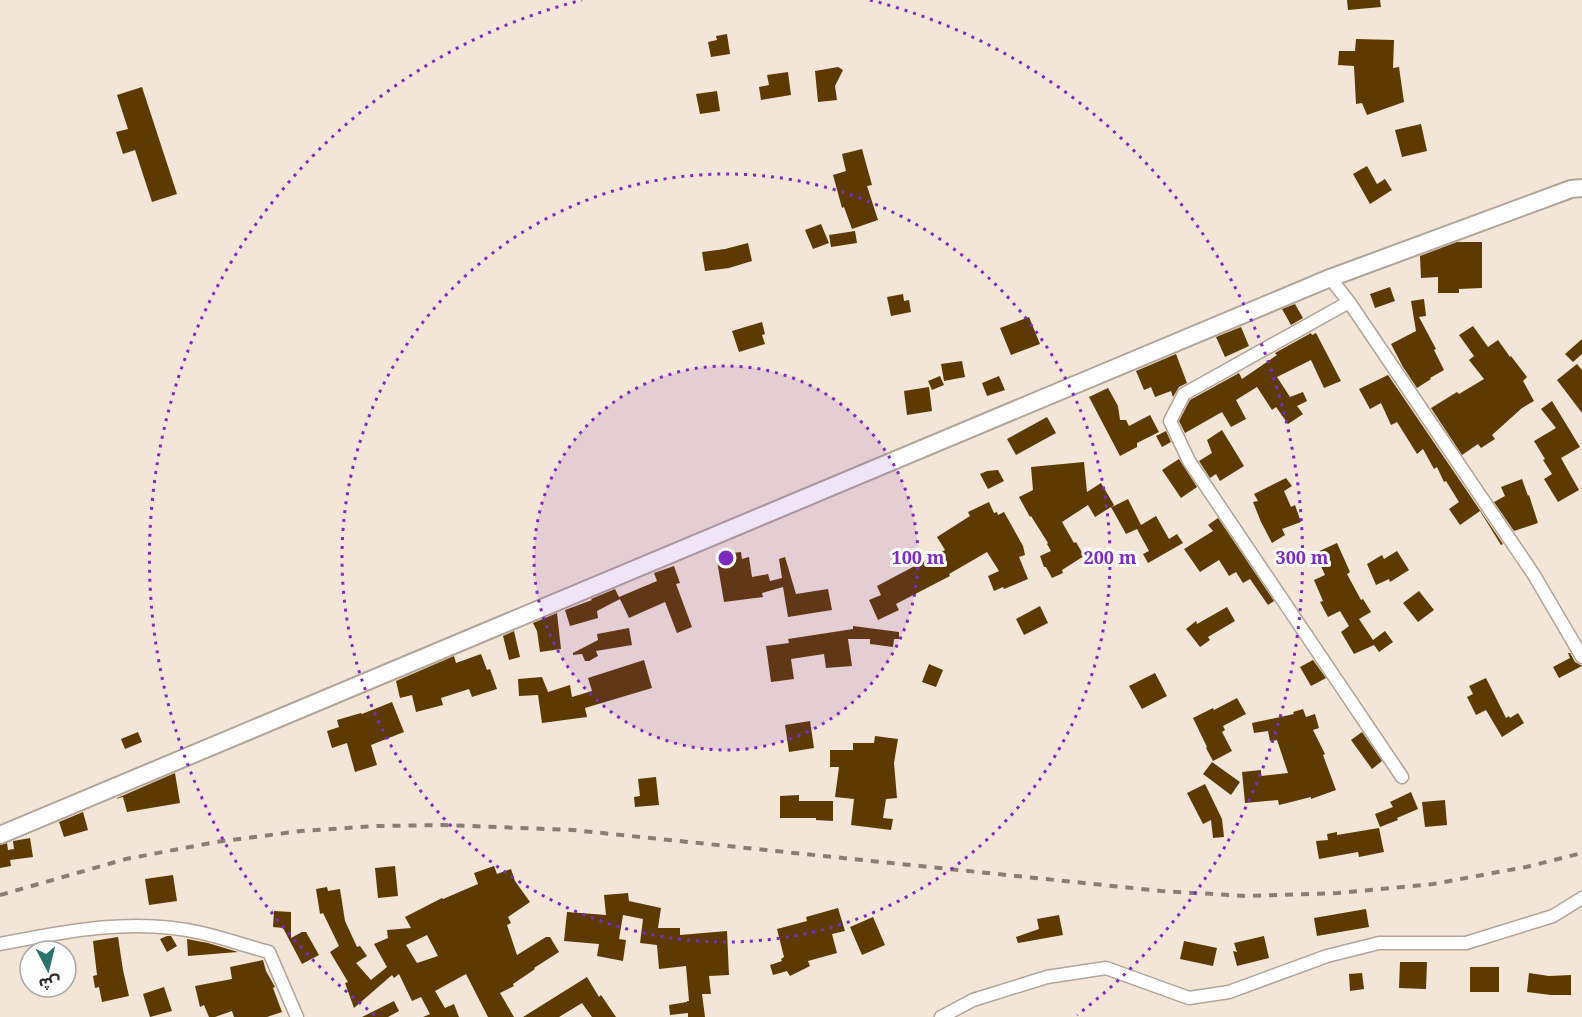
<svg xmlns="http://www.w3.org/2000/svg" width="1582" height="1017" font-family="'Noto Serif','Noto Sans Arabic',serif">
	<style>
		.building { fill: #5d3b00; fill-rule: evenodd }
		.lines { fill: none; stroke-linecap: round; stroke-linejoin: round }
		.minor-casing { stroke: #b1a498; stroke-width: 15 }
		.secondary-casing { stroke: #b1a498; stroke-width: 20 }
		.minor { stroke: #fff; stroke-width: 12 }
		.secondary { stroke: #fff; stroke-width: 16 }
		.rail { stroke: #887e76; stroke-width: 4; stroke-dasharray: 8 8; stroke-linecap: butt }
		.ring { fill: none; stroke: #7b2cbf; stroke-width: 3; stroke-dasharray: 3 6 }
		.centre { fill: #7b2cbf; stroke: #fff; stroke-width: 3 }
		.ring-label { font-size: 18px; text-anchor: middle; font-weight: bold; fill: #7b2cbf; stroke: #fff; stroke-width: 6; stroke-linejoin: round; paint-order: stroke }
	</style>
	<rect width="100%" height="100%" fill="#f3e5d8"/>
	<!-- building -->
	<path class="building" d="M1347 0H1380L1381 7 1348 10Z
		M727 34 730 54 711 57 708 42 717 40 716 36Z
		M1356 39 1394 40 1393 68 1399 67 1404 102 1367 115 1362 103 1356 104 1354 66 1338 65 1339 51H1355Z
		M838 67 843 70 835 86 837 100 818 102 815 71Z
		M788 72 791 95 761 100 759 87 769 85 767 75Z
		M142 87 177 194 152 202 135 150 123 154 116 132 128 129 117 95Z
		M717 91 720 111 700 114 696 94Z
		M1421 124 1427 151 1402 157 1395 130Z
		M862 149 872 185 867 186 878 220 852 229 844 207 842 208 833 175 846 171 842 154Z
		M1367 166 1377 184 1385 179 1392 190 1370 204 1353 174Z
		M821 224 829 243 813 249 805 230Z
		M855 231 857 243 831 247 829 235Z
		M1457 242H1482V288L1459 289V293H1438V277L1421 278 1420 256Z
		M748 243 752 261 729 268 705 271 702 252 725 249Z
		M1390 287 1395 301 1375 308 1370 294Z
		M903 294 904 301 909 300 911 312 891 316 887 297Z
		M1424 299 1426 316 1419 317 1436 349 1434 350 1444 370 1430 378 1431 379 1417 388 1403 367 1391 344 1416 331 1411 301Z
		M1295 304 1303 318 1291 325 1282 309Z
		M1029 317 1040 344 1011 355 1000 328Z
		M762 322 765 334 762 335 765 344 739 352 732 331Z
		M1473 326 1488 347 1498 340 1510 357 1511 356 1527 377 1523 381 1534 401 1522 408 1492 435 1495 439 1481 448 1478 444 1462 455 1431 408 1457 392 1459 394 1484 379 1469 360 1474 356 1459 335Z
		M1241 327 1249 346 1225 357 1216 337Z
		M1311 333 1312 335 1316 333 1341 381 1324 388 1311 360 1277 377 1290 397 1303 392 1307 401 1297 406 1303 414 1288 424 1276 407 1272 410 1257 387 1236 400 1246 419 1231 427 1222 412 1185 433 1179 421 1190 400 1239 373 1242 379 1277 355 1275 353Z
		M1582 339V354L1573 362 1565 354Z
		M1176 354 1187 383 1179 387 1173 397 1171 391 1155 397 1151 387 1144 390 1136 371Z
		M962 361 965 377 944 381 941 364Z
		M1577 364 1582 370V413L1557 380Z
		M1388 375 1503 544 1501 545 1480 511 1460 525 1449 509 1459 502 1446 481 1444 482 1437 467 1434 469 1423 449 1417 454 1397 422 1391 425 1381 403 1370 409 1359 389Z
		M940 376 944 385 932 390 928 381Z
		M999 376 1005 390 987 396 982 383Z
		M929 387 932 411 907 415 904 391Z
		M1108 388 1118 406 1120 420H1126L1129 426 1150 415 1159 432 1137 443V447L1120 456 1089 397Z
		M1552 401 1580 447 1561 458 1579 490 1558 502 1544 479 1552 474 1543 460 1545 459 1534 441 1556 428 1541 409Z
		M1047 417 1056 433 1016 455 1007 439Z
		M1222 430 1244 466 1220 481 1216 474 1210 478 1199 461 1212 453 1207 440Z
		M1166 431 1171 442 1162 447 1156 436Z
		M1179 459 1197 487 1181 498 1162 470Z
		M1084 462 1087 492 1101 483 1114 505 1112 507 1128 499 1141 525 1156 516 1169 539 1177 534 1183 543 1148 563 1143 554 1149 551 1137 529 1126 534 1111 507 1095 517 1088 505 1062 522 1074 543 1076 542 1084 556 1062 570 1063 573 1052 578 1046 567H1044L1040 556 1051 551 1047 544 1048 543 1031 516 1030 517 1019 497 1033 490 1031 467Z
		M998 470 1004 481 988 489 980 474 987 471Z
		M1286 478 1292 486 1284 491 1291 507 1295 505 1301 522 1282 529 1285 535 1272 543 1261 522 1253 502 1258 501 1254 494Z
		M1522 479 1528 496 1529 495 1538 523 1514 531 1494 502 1505 496 1501 487Z
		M989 502 994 513 997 512 998 515 1004 512 1023 546 1025 555 1019 557 1028 579 1004 589 1003 587 994 591 988 576 999 571 987 552 949 574 950 576 896 604 899 610 878 620 869 600 881 595 877 586 945 550 937 537 970 516 968 512Z
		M1218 518 1274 601 1268 605 1250 579 1243 583 1236 572 1229 576 1219 560 1200 572 1184 549 1213 531 1208 525Z
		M1337 543 1350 572 1347 574 1361 600 1363 599 1371 612 1359 619 1373 640 1385 631 1393 642 1379 652 1374 645 1354 654 1341 632 1349 626 1340 611 1328 617 1320 602 1323 601 1314 580 1325 575 1315 553Z
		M1397 551 1409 570 1390 582 1389 579 1376 585 1367 564 1382 555 1384 559Z
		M741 552 742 559 749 557 752 577 768 574 770 581 782 578 779 559 785 557 796 594 828 589 832 610 788 617 783 587 762 593 763 597 724 602 716 555Z
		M674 566 680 583 676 584 692 627 677 633 665 602 629 618 619 597 657 581 654 573Z
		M615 589 620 599 597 611 598 618 570 626 565 610 592 600 591 599Z
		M1419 591 1434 610 1418 622 1403 603Z
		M1040 606 1048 623 1024 635 1016 619Z
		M1227 607 1235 621 1208 637 1210 640 1200 647 1186 629 1196 621 1197 624Z
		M557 613 561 649 540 652 537 631 533 623Z
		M853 626 899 632V639H894L893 647 870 644V639H848L852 666 826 668 824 654 791 659 794 679 771 682 766 646 789 643 788 639 853 629Z
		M629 628 632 645 596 651 598 656 589 661H585L582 654 573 655V653L598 640 597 634Z
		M514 631 520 657 509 660 503 636Z
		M1568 653H1570L1575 662 1582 666 1559 678 1553 667 1570 658Z
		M481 654 487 670 490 669 497 689 472 697 469 689 441 698 443 705 416 712 412 695 400 698 396 681 454 656 456 663Z
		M644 660 652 688 585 708 587 717 542 723 538 695 519 696 518 679 542 677 548 692 570 685 572 697 592 691 588 678Z
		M1313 660 1326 678 1311 686 1300 667Z
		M929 664 943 670 936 687 922 682Z
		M1155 673 1167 696 1142 709 1129 686Z
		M1486 678 1506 718 1509 716 1510 718 1518 713 1524 723 1502 737 1486 710 1476 715 1467 697 1473 694 1469 686Z
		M1237 698 1246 714 1223 726 1225 730 1222 732 1232 751 1213 761 1206 748 1207 747 1193 718 1213 708 1214 710Z
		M392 702 404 732 371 745 377 765 355 772 347 743 332 748 327 731 339 727 337 720 361 713 362 714Z
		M1303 709 1306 717 1315 714 1319 728 1313 730 1325 754 1323 755 1336 790 1311 799V797L1279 805 1278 800 1245 803 1242 772 1261 770V776L1288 773 1277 740 1270 741 1268 731 1254 733 1252 723 1294 714 1293 712Z
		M810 721 814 748 789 752 785 725Z
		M138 732 142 742 125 749 121 739Z
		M1362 732 1382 761 1372 769 1351 740Z
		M875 736 898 739 894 763 897 798 886 799 883 818 893 819 891 830 851 825 854 799 835 797 839 767H830V750H853V743H874Z
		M1212 762 1240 782 1231 795 1203 774Z
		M175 773 180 803 127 812 123 797 115 799Z
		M656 777 659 805 635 807 634 797 640 796 638 779Z
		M1205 784 1222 819 1224 837 1213 838 1211 820 1203 824 1187 793Z
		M1411 792 1418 809 1397 818 1398 820 1380 827 1375 814 1393 807 1390 802Z
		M799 795V801H833V821L816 820V818H780V796Z
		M1445 800 1447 825 1425 827 1422 802Z
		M83 812 88 830 64 837 59 822Z
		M1379 828 1384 852 1359 857 1358 852 1319 859 1316 841 1328 840 1327 834 1337 832V835Z
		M30 838 33 857 10 860 11 866 0 868V845L7 843 8 850 14 849 13 841Z
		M395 866 398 896 378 898 375 868Z
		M494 866 497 874 511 869 515 881 530 902 508 917 511 923 507 925 517 955 546 937H550L559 952 534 968 535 969 513 984 514 986 500 993 514 1017H488L466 974 435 991 445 1008 454 1004 459 1017H423L430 1014 421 997 412 1001 399 974 394 978 392 975 354 1008 345 983 348 982 330 952 339 946 323 913 320 914 316 889 327 887 328 891 340 889 345 921 357 947 360 946 367 956 356 963 371 980 387 967 374 944 388 938 387 930 411 928 405 917 442 898 443 899 478 884 474 873ZM427 935 438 956 417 963 406 945Z
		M173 875 177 901 149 905 145 879Z
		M628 893 629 901 661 908 658 928H680V935L727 931 729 975 709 976 711 994H702L705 1017H688V1013L670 1015 669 1005 687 1002V1001H689L686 966 659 969 657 945 640 943 643 919 623 915 619 939 626 940 623 961 597 956 599 944 564 941 567 912 606 915 604 895Z
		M838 908 845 931 832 934 837 953 808 961 810 966 790 976 787 971 773 975 770 965 782 961 781 959 784 957 777 929 807 921 806 917Z
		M1366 909 1369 927 1317 936 1314 918Z
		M274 911 291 912V938L302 932H306L319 955 302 964 283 928 273 927Z
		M1059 915 1063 935 1018 943 1016 937 1039 929 1037 919Z
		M873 917 885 945 862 955 850 927Z
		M167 936H171L177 946 167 952 160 939Z
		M1264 936 1269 958 1237 966 1233 951 1237 952 1234 943Z
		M118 937 123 970 129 996 102 1002 99 987 95 988 93 976 97 975 93 941Z
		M187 939 208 943 238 952 188 956Z
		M1184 941 1217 948 1213 966 1180 959Z
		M263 960 266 971 275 987 273 988 282 1012 267 1017H234L232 1011 215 1017H209L204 1005 200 1007 195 986 232 979 230 967Z
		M1400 962H1427L1426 989 1399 988Z
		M1470 967H1499V992H1470Z
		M1362 973 1364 989 1350 991 1349 974Z
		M1529 973 1549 976 1571 975V995H1551L1527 992Z
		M587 977 599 997 601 995 616 1017H592L582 1003 559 1017H523Z
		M164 987 172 1011 150 1017 143 994Z
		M394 1001 399 1011 388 1017H362Z"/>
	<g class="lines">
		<defs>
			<path id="minor" d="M1330 278 1349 302 1534 575 1582 657
				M1349 302 1184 394 1170 421 1189 461 1402 777
				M0 944C66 931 135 917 202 933 224 938 246 946 269 952L297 1017
				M941 1017 973 1000 1047 977 1106 968 1189 998 1229 992 1327 956 1379 943H1466L1553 916 1582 898"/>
			<path id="secondary" d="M0 835 1330 278 1571 189 1582 188"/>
		</defs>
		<!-- minor casing -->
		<use href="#minor" class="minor-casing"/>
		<!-- secondary casing -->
		<use href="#secondary" class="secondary-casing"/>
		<!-- minor -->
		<use href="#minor" class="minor"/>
		<!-- secondary -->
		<use href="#secondary" class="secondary"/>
		<!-- rail -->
		<path class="rail" d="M0 895 126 859 216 842 301 831 377 826 444 825 573 830 1161 891 1246 896 1338 893 1433 884 1526 867 1582 853"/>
	</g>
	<!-- distance rings -->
	<circle cx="726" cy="558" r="192" fill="#7b2cbf" fill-opacity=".12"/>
	<g class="ring">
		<circle cx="726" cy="558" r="192"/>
		<circle cx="726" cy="558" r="384"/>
		<path d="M375 1015A576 576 0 0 1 582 0M870 0A576 576 0 0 1 1077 1015"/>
	</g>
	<circle cx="726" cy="558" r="9" class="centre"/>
	<g class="ring-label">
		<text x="918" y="564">100 m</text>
		<text x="1110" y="564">200 m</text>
		<text x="1302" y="564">300 m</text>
	</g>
	<!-- north arrow -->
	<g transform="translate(48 969) rotate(173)"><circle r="28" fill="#ffffff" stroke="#aba9a7" stroke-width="1.5"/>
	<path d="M0-4.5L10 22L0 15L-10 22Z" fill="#2b726a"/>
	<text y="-9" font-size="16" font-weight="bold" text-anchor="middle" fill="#2e2924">ش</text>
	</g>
</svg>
